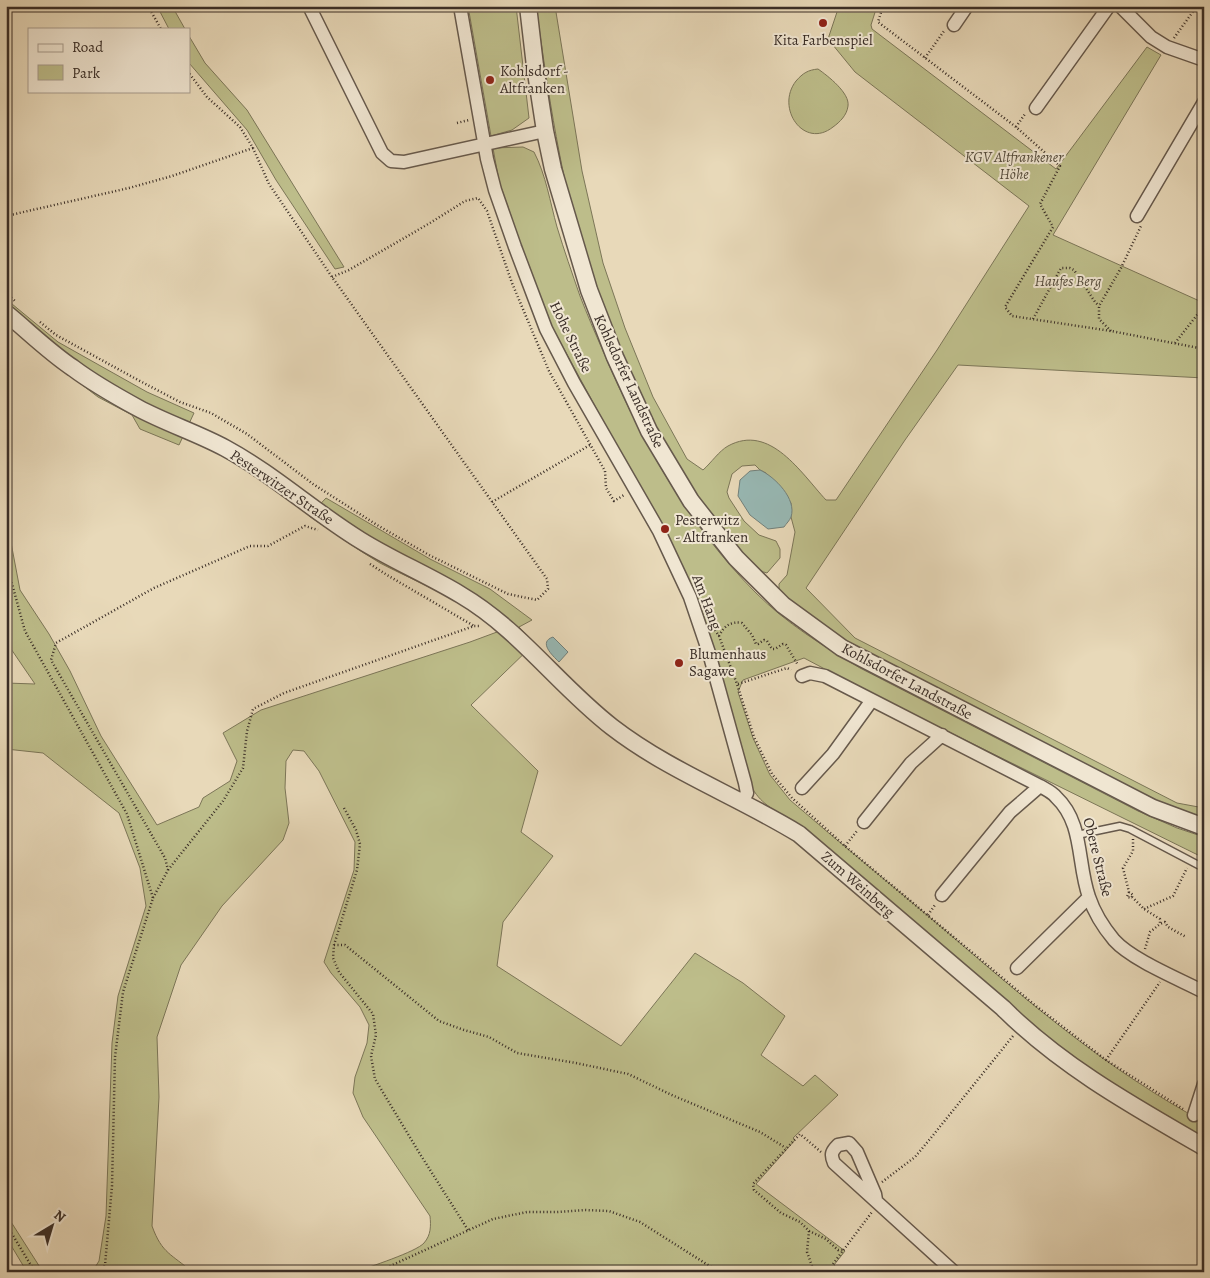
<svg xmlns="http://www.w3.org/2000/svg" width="1210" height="1278" font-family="Alegreya,serif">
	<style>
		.green { fill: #bdbd8a; stroke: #7c7658 }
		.water { fill: #98b9b5; stroke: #72817c }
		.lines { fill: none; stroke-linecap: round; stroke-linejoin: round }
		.service-casing { stroke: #66594c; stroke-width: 9 }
		.minor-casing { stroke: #66594c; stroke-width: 15 }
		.tertiary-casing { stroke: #66594c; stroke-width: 19 }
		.path { stroke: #3a2e27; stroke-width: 2.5; stroke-dasharray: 1 2.5; stroke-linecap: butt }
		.service { stroke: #f0e6d2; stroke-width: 6 }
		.minor { stroke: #f0e6d2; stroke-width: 12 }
		.tertiary { stroke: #f0e6d2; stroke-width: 16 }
		.poi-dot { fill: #8f2418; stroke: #f0e6d2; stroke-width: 2 }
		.labels { text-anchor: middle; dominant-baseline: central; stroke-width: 4; stroke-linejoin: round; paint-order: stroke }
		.poi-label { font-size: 15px; fill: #3a2e27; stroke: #f0e6d2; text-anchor: start }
		.park-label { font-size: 15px; font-style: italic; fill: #544b3b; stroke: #f0e6d2 }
		.street-label { font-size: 15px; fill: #3a2e27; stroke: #f0e6d2 }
	</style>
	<rect width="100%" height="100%" fill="#e8d9b9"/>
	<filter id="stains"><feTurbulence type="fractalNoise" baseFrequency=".004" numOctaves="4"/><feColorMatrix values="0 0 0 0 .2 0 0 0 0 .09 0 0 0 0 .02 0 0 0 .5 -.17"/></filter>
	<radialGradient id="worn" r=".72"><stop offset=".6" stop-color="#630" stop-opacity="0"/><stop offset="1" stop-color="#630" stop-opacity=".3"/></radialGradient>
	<!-- green -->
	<path class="green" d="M157 6H172L185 29H169Z
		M468 6H516L529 118 512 130 491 136Z
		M536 6H555L582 171 603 263 625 328 653 397 687 459 703 470C711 463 719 451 728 446 770 423 801 473 826 500H836L937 350 1029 206 855 72 828 39 839 6H877L871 25 872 29 1056 169 1147 47 1161 55 1053 235 1204 303V378L958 365 905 440 806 588 855 638 1177 803 1204 808V820L1154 801 844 641 779 591V584L787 575 795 532 791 517V503L766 473 760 470 755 465 742 466 732 474 727 492 729 498 744 521 759 535 776 541 780 549V558L767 573C749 569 731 541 719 527 689 490 666 448 645 405 623 360 602 313 587 265 561 182 548 92 536 6Z
		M189 36 205 63 247 110 344 267 335 269 276 180 247 130 189 63Z
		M818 69C828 76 850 93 848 106 847 115 840 122 833 127 804 150 775 108 796 81 803 73 808 70 818 69Z
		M523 147 534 152C546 175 550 202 557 227 564 250 572 273 580 296 587 314 595 333 603 351 640 439 688 525 756 593 786 623 823 646 860 668L1138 811 1177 828 1204 837V858L874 695 804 658 743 680 738 692 753 738 770 775 790 800C841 844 894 887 946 931 1027 1001 1109 1071 1204 1122V1140L1113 1086 1019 1016 785 817C761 802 757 799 744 773L662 529 552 327 521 246 499 181 493 148Z
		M6 299 58 342 147 392 194 413 179 445 140 429 132 415 98 397 52 362 6 324Z
		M6 465 9 532 20 590 49 634 70 671 101 736 157 825 199 807 203 798 230 781 237 761 223 733 261 710 470 642 497 632C470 602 416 582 380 563 356 549 333 532 309 516L326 498 430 559 490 589 532 620 519 627 535 643 471 705 538 771 521 832 553 856 503 922 497 966 621 1046 695 953 743 983 785 1016 761 1055 803 1086 815 1075 838 1095 793 1138 795 1140 756 1184 845 1251 834 1265 842 1272H355C369 1267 416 1252 424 1243 431 1235 431 1226 430 1216L363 1117 353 1093 355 1077 367 1043 369 1025 360 1007 331 973 324 962 354 870 355 842 319 771 304 751 293 750 286 761 285 788 289 823 283 840 222 906 181 965 157 1037 159 1097 152 1226C162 1254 172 1254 192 1272H92L99 1261 106 1216 112 1043 118 996 146 906 140 868 119 813 43 753 6 749V683L35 684 9 646 6 637Z
		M6 1214 43 1272H27L6 1237Z"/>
	<!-- water -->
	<path class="water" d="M760 470C775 477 797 499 791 517 790 520 786 524 784 527L768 529 750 515 738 496 740 480 750 471Z
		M553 637 568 652 559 662C552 655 538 642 553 637Z"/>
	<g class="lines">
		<defs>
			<path id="service" d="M1077 835 1120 826 1130 829 1204 868"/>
			<path id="minor" d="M309 6 382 153 391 161 404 162 545 131
				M460 6 487 159 495 190 515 247 546 329 574 383 659 531 690 597 709 653 745 783 747 793 742 802
				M1120 6 1151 37 1167 47 1204 60
				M954 25 967 6
				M1036 108 1109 6
				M1137 216 1204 102
				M802 676 810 673 825 676 1040 786C1045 789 1052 792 1056 797 1084 823 1077 864 1089 897 1094 912 1104 928 1114 940 1132 960 1179 979 1204 992
				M802 788 833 754 872 700
				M864 822 911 763 942 735
				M942 895 1010 812 1040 786
				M1017 968 1089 897
				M1194 1115 1204 1084
				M876 1200 875 1194 857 1152 849 1143 838 1145C832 1151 830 1154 834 1163L954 1272"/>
			<path id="tertiary" d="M528 6 535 66 545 131 553 169 589 290 615 357 649 431 691 501 736 558 783 605 842 648 1153 808 1204 827
				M6 313C28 331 49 352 73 368 93 383 116 396 138 408 166 423 197 433 225 448 273 474 313 511 360 540 392 560 428 575 461 595 519 629 559 686 612 727 669 771 737 796 799 834L1003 1008C1061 1066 1133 1106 1204 1147"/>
		</defs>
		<!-- service casing -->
		<use href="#service" class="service-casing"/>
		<!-- minor casing -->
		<use href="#minor" class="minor-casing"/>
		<!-- tertiary casing -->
		<use href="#tertiary" class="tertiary-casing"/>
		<!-- path -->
		<path class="path" d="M148 6 161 29
			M883 6 878 22 1016 127 1060 166 1040 204 1053 227 1005 307 1012 316 1111 331 1204 349
			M1174 38 1197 6
			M925 58 944 31
			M457 123 469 120
			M1016 127 1025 114
			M6 216 129 188 172 176 253 148
			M332 277 349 270 430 223 465 201 478 198 487 211 512 283 549 371 605 471 606 488 614 501 624 495
			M6 293 15 301
			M1033 319 1061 268H1070L1074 270 1095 302 1099 306
			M40 322 56 335 138 380 180 402 211 413 247 434 313 484 377 525 429 555 508 594 537 600 548 589 547 579 332 277 269 184 253 148 240 127 207 97 189 73
			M1111 331 1099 319V306L1121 268 1141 226
			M1175 343 1204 306
			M492 502 590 445
			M6 562 25 631 127 814 153 898 123 992 115 1057 112 1186 105 1265 100 1272
			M370 564 387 575 474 626
			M715 630 719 636 737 684 754 737 772 774 792 798 845 846 1036 1006 1106 1060 1183 1109
			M719 636C724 626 731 621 742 623L752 635 756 644H758L764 640 767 641 772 649H775L783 644 786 645 798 665
			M738 684 787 668 791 670
			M344 808 356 830 360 844 357 870 334 945 333 958 339 972 373 1014 376 1035 371 1056 375 1079 420 1154 468 1230
			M845 846 857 831
			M168 870 223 801 243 768 247 731 253 709 284 693 474 626H481
			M1129 892 1127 897 1131 898 1133 895 1129 892 1123 868 1133 851V839
			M1132 897 1144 909 1160 919V924L1165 922 1168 927 1186 937
			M153 898 168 870 165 858 51 660 56 643 154 588 250 546H268L305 526 318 530
			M1144 909 1173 896 1187 868
			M928 915 935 905
			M334 945H345L439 1021 464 1030 489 1037 517 1053 576 1063 628 1074 674 1096 760 1132 786 1148
			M1145 949 1150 932 1160 924
			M1106 1060 1160 982
			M821 1152 800 1134 753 1184 754 1190 781 1213 800 1222 809 1231 826 1239 838 1250H843
			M882 1182 915 1157 930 1139 1013 1036
			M6 1224 35 1272
			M809 1231 807 1252 812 1266V1272
			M833 1264 872 1212
			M377 1272 493 1219 527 1212H557L585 1210 609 1211 640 1222 719 1272"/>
		<!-- service -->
		<use href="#service" class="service"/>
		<!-- minor -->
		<use href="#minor" class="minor"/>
		<!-- tertiary -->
		<use href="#tertiary" class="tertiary"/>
	</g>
	<!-- markers -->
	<g class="poi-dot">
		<circle cx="823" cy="23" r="5"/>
		<circle cx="490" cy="80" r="5"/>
		<circle cx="665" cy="529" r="5"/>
		<circle cx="679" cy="663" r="5"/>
	</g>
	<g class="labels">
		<!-- poi labels -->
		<g class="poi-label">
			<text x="823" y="40" text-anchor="middle">Kita Farbenspiel</text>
			<text x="500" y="71">Kohlsdorf -<tspan x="500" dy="17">Altfranken</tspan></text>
			<text x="675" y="520">Pesterwitz<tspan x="675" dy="17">- Altfranken</tspan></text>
			<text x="689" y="654">Blumenhaus<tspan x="689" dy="17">Sagawe</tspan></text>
		</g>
		<!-- park labels -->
		<g class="park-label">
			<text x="1014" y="157">KGV Altfrankener<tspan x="1014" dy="17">Höhe</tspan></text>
			<text x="1068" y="281">Haufes Berg</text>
		</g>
		<!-- street labels -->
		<g class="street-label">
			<text transform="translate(571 337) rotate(64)">Hohe Straße</text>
			<text transform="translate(629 381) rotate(65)">Kohlsdorfer Landstraße</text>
			<text transform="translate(282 487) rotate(34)">Pesterwitzer Straße</text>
			<text transform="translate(707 602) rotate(69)">Am Hang</text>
			<text transform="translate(907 681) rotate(28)">Kohlsdorfer Landstraße</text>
			<text transform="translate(1098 857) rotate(76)">Obere Straße</text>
			<text transform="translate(858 884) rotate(41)">Zum Weinberg</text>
		</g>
	</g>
	<!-- margin -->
	<rect width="1210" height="1278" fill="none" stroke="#e8d9b9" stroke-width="25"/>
	<rect x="8" y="8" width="1195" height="1263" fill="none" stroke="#3a2e27" stroke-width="2.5"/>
	<rect x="12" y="12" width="1185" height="1253" fill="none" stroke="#3a2e27"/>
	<!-- legend -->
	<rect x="28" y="28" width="162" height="65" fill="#f0e6d2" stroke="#a79c8e"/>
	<rect x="38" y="44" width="25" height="8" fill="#f0e6d2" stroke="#a79c8e"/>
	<text x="72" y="52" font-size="15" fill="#3a2e27">Road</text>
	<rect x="38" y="65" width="25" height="15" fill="#bdbd8a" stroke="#a79c8e"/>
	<text x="72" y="78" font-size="15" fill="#3a2e27">Park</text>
	<!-- north arrow -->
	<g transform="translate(52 1226) rotate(38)" stroke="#f0e6d2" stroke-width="4" paint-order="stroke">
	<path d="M0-4L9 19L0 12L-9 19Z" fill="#3a2e27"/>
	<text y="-8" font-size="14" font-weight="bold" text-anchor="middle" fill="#3a2e27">N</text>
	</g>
	<rect width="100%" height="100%" filter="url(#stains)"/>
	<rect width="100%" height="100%" fill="url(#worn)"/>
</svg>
